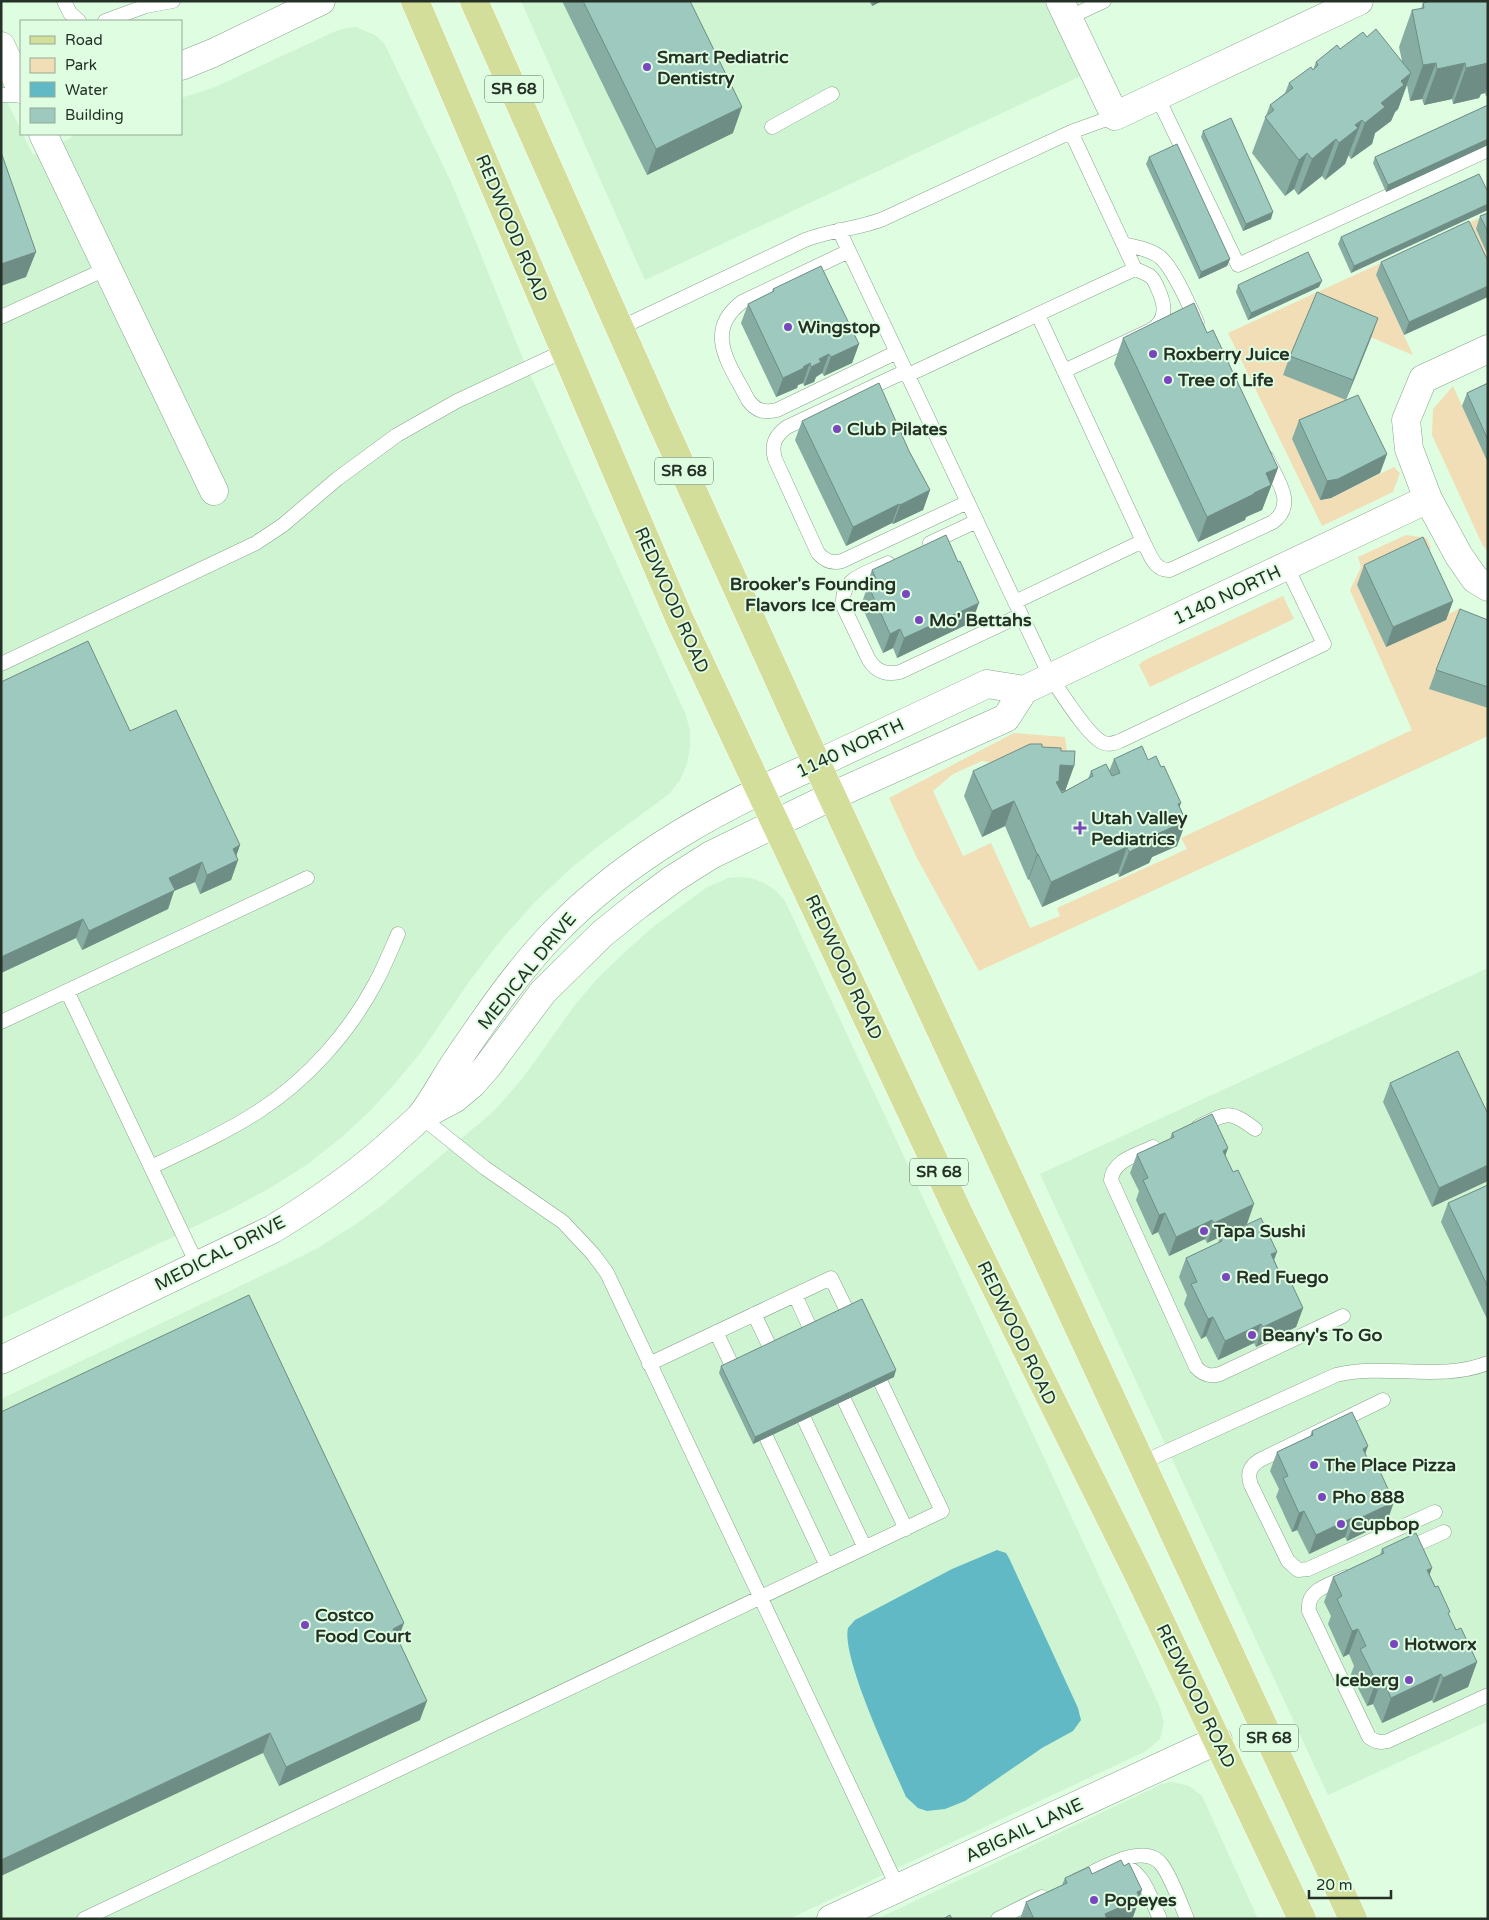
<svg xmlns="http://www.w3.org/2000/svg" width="1489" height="1920" font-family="'Varela Round',sans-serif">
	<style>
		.built { fill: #cff4d2 }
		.green { fill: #f1deb6 }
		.water { fill: #62b9c6 }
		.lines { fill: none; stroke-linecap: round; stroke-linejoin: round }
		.lane-casing { stroke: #88a48a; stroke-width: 15 }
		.street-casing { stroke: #88a48a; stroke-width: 29 }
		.secondary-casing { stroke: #88a48a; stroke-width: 29 }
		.primary-casing { stroke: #fff; stroke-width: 29 }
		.lane { stroke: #fff; stroke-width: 14 }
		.street { stroke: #fff; stroke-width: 28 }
		.secondary { stroke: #fff; stroke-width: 28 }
		.primary { stroke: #d4de9b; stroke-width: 28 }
		.wall { fill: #87ada3 }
		.shaded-wall { fill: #6e8d85 }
		.building { fill: #9dc9be; stroke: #6e8d85 }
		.poi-dot { fill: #7a46be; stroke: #defde1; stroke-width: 2 }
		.labels { text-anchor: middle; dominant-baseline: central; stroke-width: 4; stroke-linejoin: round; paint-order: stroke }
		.shield { fill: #defde1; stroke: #5c6e5e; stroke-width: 1 }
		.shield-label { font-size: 16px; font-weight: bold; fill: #253026 }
		.poi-label { font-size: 18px; font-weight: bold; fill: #253026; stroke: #defde1; text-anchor: start }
		.street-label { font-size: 18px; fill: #253026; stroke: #defde1 }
	</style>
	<rect width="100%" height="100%" fill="#defde1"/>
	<!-- built -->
	<path class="built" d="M521 1H1044L1081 76 645 280Z
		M356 27 375 35 384 43 450 180 469 225 523 359 685 713 690 730V747L687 764 680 780 669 794 597 847 569 870 534 903 501 940 471 979 421 1052 397 1081 371 1110 343 1136 308 1164 270 1188 231 1209 1 1319V89L33 155 71 138 72 134H181V98L215 87 336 31 346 28Z
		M739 877 751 878 764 883 776 891 785 901 1159 1705 1164 1722 1160 1739 1146 1751 789 1919H1V1399L278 1268 318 1248 356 1224 385 1203 494 1111 523 1078 575 1005 597 979 625 952 654 926 706 888 728 878Z
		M1488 968V1721L1328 1795 1040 1174Z
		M1172 1782 1189 1786 1202 1796 1258 1919H877L1162 1784Z"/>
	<!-- green -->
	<path class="green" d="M1488 214 1476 229 1488 256V284L1376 275 1413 355 1311 312 1346 400 1367 408 1292 439 1320 500 1331 498 1394 467 1400 473 1393 492 1322 526 1228 333Z
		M1453 386 1488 463V551L1483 546 1432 435 1433 409Z
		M1406 535 1427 538 1431 549 1357 585 1386 647 1462 607 1453 628 1488 708V736L979 971 917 858 889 798 1014 733 1065 737 1068 759 1017 768 982 761 953 774 933 791 963 856 991 843 1030 928 1060 916 1057 908 1187 849 1181 838 1412 730 1350 590 1361 567 1358 557Z
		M1283 596 1294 619 1150 687 1139 665 1143 661Z"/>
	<!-- water -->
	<path class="water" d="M997 1550 1006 1553 1009 1558 1078 1708 1081 1720 1073 1731 1042 1748 965 1801 945 1809 927 1811 918 1808 906 1797C892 1764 841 1658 848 1628L855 1620 952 1569Z"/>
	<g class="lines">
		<defs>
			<path id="lane" d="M64 1 70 13 79 21
				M1068 18 1104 1
				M105 21 146 6 173 1
				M1 95H21
				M1157 96 1238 265 1488 150
				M772 127 832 94
				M839 230 1051 678C1061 692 1089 738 1104 743 1110 745 1114 743 1120 741L1324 644 1287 567
				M1123 244C1135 247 1150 249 1160 257 1174 269 1189 305 1197 322
				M849 251 742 302C702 332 731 366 748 400 756 411 764 413 777 410L897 352
				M1 317 108 268
				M620 328 805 240C830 230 858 229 883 219L1071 132 1115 116
				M906 371 787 427C775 436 771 444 775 459L818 553C825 561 832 564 842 561L968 502
				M1064 371 1151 330C1168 320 1165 304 1158 289 1156 284 1154 279 1150 276 1145 273 1140 271 1135 269
				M908 375 1135 269 1071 132
				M1143 541C1150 554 1154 571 1170 570L1273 522C1297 504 1277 480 1267 458
				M930 543 977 521
				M888 563C867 573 837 579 844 608L869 660C877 672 886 675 900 672L1021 615
				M1015 602 1143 541 1038 315
				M1 664 256 543 283 525 337 479 397 435 457 401 564 351
				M67 991 198 1266
				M1 1022 307 878
				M420 1116 485 1168 563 1222 593 1254 607 1273 898 1888
				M1198 1127C1227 1113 1228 1109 1255 1129
				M1153 1147C1137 1155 1113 1160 1111 1180L1196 1367C1203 1375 1210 1377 1220 1374L1343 1316
				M151 1167C187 1150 225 1133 259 1111 307 1080 349 1033 376 982 384 967 391 950 398 934
				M795 1295 816 1341
				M754 1314 776 1360
				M716 1332 738 1378
				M649 1364 831 1278 853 1323
				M837 1385 906 1529
				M1383 1400 1260 1460C1250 1466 1247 1474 1251 1485L1288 1561 1298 1570 1308 1569 1435 1512
				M797 1404 865 1548
				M759 1422 827 1566
				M1141 1463 1336 1375C1385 1363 1440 1382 1488 1363
				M1404 1550 1444 1532
				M1346 1577C1330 1585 1306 1589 1309 1611L1369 1737C1376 1742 1380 1743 1388 1741L1488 1695
				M1115 1863C1144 1868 1149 1895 1160 1919
				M1077 1880C1098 1871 1144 1840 1162 1865 1171 1877 1181 1904 1187 1919
				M84 1919 942 1511 874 1368
				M998 1919 1042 1897"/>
			<path id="street" d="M1060 1 1115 116 1359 1
				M1 46 21 89
				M181 66 213 53 321 1
				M43 134 214 491
				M1488 349 1423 379 1406 420 1409 449 1428 499 1459 556 1475 579 1488 587
				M817 764 987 684 1024 690
				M832 796 1006 718 1024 690 1428 499
				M831 1919 1218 1740"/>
			<path id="secondary" d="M422 1116 454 1099 472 1084 487 1067 543 992 603 933 638 905 673 879 711 855 832 796
				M1 1360 273 1229C317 1202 360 1173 398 1137 405 1131 413 1124 420 1117 432 1103 445 1077 457 1060 487 1016 518 970 555 932 629 855 721 807 817 764"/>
			<path id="primary" d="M415 1 680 620 961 1218 1138 1574 1302 1919
				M474 1 661 421 817 764 1353 1919"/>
		</defs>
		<!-- lane casing -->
		<use href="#lane" class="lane-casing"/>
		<!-- street casing -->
		<use href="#street" class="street-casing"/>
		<!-- secondary casing -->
		<use href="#secondary" class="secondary-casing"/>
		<!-- primary casing -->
		<use href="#primary" class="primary-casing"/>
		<!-- lane -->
		<use href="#lane" class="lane"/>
		<!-- street -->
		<use href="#street" class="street"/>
		<!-- secondary -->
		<use href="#secondary" class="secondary"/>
		<!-- primary -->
		<use href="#primary" class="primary"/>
	</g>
	<!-- wall -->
	<path class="wall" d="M562 1H690L733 133 647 175Z
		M869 1H882L872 6Z
		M1488 1V96H1486L1485 93 1481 94 1479 98 1453 104 1452 99 1424 105 1422 99 1410 101 1407 85 1398 109 1395 112 1391 121 1375 133 1372 144 1351 159 1349 156H1348L1345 164 1325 180 1322 176 1298 195 1294 189 1285 196 1252 153 1270 105 1285 93 1289 83 1313 70 1316 62 1367 37 1402 61 1399 47 1412 10 1421 9 1423 3Z
		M1488 105V145L1386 192 1373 163 1375 157Z
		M1203 131 1271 219 1243 231 1201 137Z
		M1149 157 1230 259 1227 266 1199 279 1146 164Z
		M1488 192 1351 273 1338 244 1341 237Z
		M1488 213V256L1476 229 1480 216Z
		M1488 261 1404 335 1376 275 1381 262Z
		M1238 285 1319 287 1248 320 1236 292Z
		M773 289 859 344 852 363 824 376 822 373 816 377 814 382 804 386 803 383 798 385 797 388 776 397 741 323 748 304 772 292Z
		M1378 318 1346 400 1387 454 1380 473 1331 498 1320 500 1292 439 1299 420 1346 400 1283 375 1290 356Z
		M1207 333 1278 468 1262 510 1246 517 1245 520 1198 542 1114 364 1123 338Z
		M1488 383V463L1462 406 1467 393Z
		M802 421 909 451 930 490 923 510 893 524 892 523 846 546 795 440Z
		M1364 565 1453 601 1446 620 1386 647 1357 585Z
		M872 570 972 622 897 658 893 648 883 653 861 605 866 591 865 589Z
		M1488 620V708L1429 689 1436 670Z
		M1 682 130 731 240 845 236 856 238 860 231 880 200 894 195 882 174 891 168 909 82 950 76 938 1 973Z
		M1042 747 1061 751 1074 766 1065 791 1088 779 1091 771H1109L1114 759 1148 760 1180 807 1186 821 1177 846 1152 857 1149 863 1119 877 1118 873 1042 907 1029 879 1028 880 1005 826 982 837 964 796 973 771Z
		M1390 1083 1488 1114 1432 1207 1383 1102Z
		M1172 1133 1228 1148 1225 1155 1247 1224 1207 1243 1205 1239 1169 1256 1158 1232 1152 1235 1136 1200 1139 1191 1130 1173 1137 1154 1170 1139Z
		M1488 1185V1321L1441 1222 1448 1203Z
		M1220 1237 1274 1259 1281 1276 1303 1308 1296 1327 1256 1347 1254 1343 1218 1360 1206 1336 1201 1339 1184 1304 1187 1295 1179 1277 1186 1258 1218 1243Z
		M249 1295 398 1640 420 1720 279 1786 263 1753Z
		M721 1366 894 1377 753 1444 719 1373Z
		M1312 1431 1365 1454 1387 1522 1347 1541 1345 1537 1309 1554 1297 1530 1292 1532 1276 1497 1279 1489 1270 1471 1277 1452 1310 1436Z
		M1382 1549 1430 1575 1456 1630 1477 1662 1468 1687 1433 1703 1432 1700 1382 1723 1373 1704 1367 1706 1351 1674 1354 1666 1349 1654 1343 1657 1328 1624 1331 1616 1324 1602 1333 1577 1380 1555Z
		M1092 1874 1139 1897 1140 1898 1133 1917 1129 1919H1020L1026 1902 1062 1885 1065 1878Z"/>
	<!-- shaded-wall -->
	<path class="shaded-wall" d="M873 1H882L872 6Z
		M1436 63 1422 99 1410 101 1423 65Z
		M1465 63 1452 99 1424 105 1437 69Z
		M1488 63V86L1485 93 1481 94 1479 98 1453 104 1466 68Z
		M1411 73 1398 109 1395 112 1391 121 1375 133 1372 144 1351 159 1365 123 1401 81Z
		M742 107 733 133 647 175 656 149Z
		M1362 120 1345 164 1325 180 1339 143 1355 125Z
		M1336 139 1322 176 1298 195 1312 159Z
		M1488 139V145L1386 192 1388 185Z
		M1307 153 1294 189 1285 196 1299 160Z
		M1488 204V210L1351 273 1354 266Z
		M1273 212 1271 219 1243 231 1246 224Z
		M36 252 26 277 1 286V264Z
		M1230 259 1227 266 1199 279 1201 272Z
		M1322 281 1319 287 1248 320 1251 313Z
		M1488 286V297L1404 335 1409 322Z
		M1378 318 1371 338 1346 400 1353 380Z
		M859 344 852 363 824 376 831 357Z
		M829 354 822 373 816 377 814 382 804 386 811 367 819 359Z
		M810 363 803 383 798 385 797 388 776 397 783 378Z
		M1387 454 1380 473 1331 498 1320 500 1327 481Z
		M1278 468 1262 510 1246 517 1245 520 1198 542 1207 517 1266 473Z
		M930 490 923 510 893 524 900 505Z
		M899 504 892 523 846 546 853 527Z
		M1453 601 1446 620 1386 647 1393 627Z
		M979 603 972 622 897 658 904 638Z
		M900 629 893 648 883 653 890 634Z
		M1060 765 1074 766 1065 791 1056 790 1047 807Z
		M1014 801 1005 826 982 837 992 811Z
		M1181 803 1172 827 1186 821 1177 846 1152 857 1149 863 1119 877 1129 852 1157 834 1178 804Z
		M240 845 234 862 238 860 231 880 200 894 207 875 233 849Z
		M1127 847 1118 873 1042 907 1051 882Z
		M1037 854H1038L1029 879 1028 880Z
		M202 862 195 882 174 891 168 909 82 950 89 931 169 878Z
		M83 919 76 938 1 973V957Z
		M1228 1148 1221 1168 1223 1151Z
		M1488 1165V1181L1432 1207 1439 1188Z
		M1254 1204 1247 1224 1207 1243 1214 1223Z
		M1165 1213 1158 1232 1152 1235 1159 1215Z
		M1212 1220 1205 1239 1169 1256 1176 1237Z
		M1277 1252 1270 1271 1271 1254Z
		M1303 1308 1296 1327 1256 1347 1263 1327Z
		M1213 1317 1206 1336 1201 1339 1208 1319Z
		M1261 1324 1254 1343 1218 1360 1225 1341Z
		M896 1370 894 1377 753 1444 755 1437Z
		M1368 1446 1361 1466 1363 1449Z
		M1394 1502 1387 1522 1347 1541 1354 1521Z
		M1304 1511 1297 1530 1292 1532 1299 1513Z
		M1352 1518 1345 1537 1309 1554 1316 1535Z
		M1432 1568 1423 1593 1427 1570Z
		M404 1623 397 1642 393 1629Z
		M1358 1629 1349 1654 1343 1657 1352 1631Z
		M1477 1662 1468 1687 1433 1703 1443 1678Z
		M1441 1674 1432 1700 1382 1723 1391 1698Z
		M1382 1678 1373 1704 1367 1706 1376 1681Z
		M427 1701 420 1720 279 1786 286 1767Z
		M270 1733 263 1753 1 1876V1860Z
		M1142 1890 1133 1917 1129 1919H1104L1105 1914 1137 1892Z"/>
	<!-- building -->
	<path class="building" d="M583 1H690L742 107 656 149Z
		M1430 1H1488V63L1466 68 1465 63 1437 69 1436 63 1423 65 1412 10 1424 8 1423 3Z
		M1376 29 1411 73 1401 81 1404 85 1381 103 1385 107 1365 123 1362 120 1355 125 1358 128 1339 143 1336 139 1312 159 1307 153 1299 160 1265 117 1274 110 1270 105 1293 88 1289 83 1311 67 1313 70 1318 65 1316 62 1337 45 1340 49 1363 32 1367 37Z
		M1488 105V139L1388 185 1375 157Z
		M1231 118 1273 212 1246 224 1203 131Z
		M1177 144 1230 259 1201 272 1149 157Z
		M1 152 36 252 1 264Z
		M1479 174 1488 192V204L1354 266 1341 237Z
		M1488 213V232L1480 216Z
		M1469 221 1488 261V286L1409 322 1381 262Z
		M1308 252 1322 281 1251 313 1238 285Z
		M821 266 859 344 831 357 829 354 819 359 821 362 811 367 810 363 803 367 804 368 783 378 748 304 774 291 773 289Z
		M1317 292 1378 318 1353 380 1290 356Z
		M1194 303 1207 333 1213 330 1278 468 1266 473 1271 485 1254 493V494L1207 517 1123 338Z
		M879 383 909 451 930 490 900 505 899 504 853 527 802 421Z
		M1488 383V440L1467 393Z
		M1358 395 1387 454 1338 479 1327 481 1299 420Z
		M946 535 958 562 960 561 979 603 904 638 900 629 890 634 868 585 877 581 872 570Z
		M1423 537 1453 601 1393 627 1364 565Z
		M1460 609 1488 620V687L1436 670Z
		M88 641 130 731 176 710 240 845 233 849 238 860 207 875 202 862 169 878 175 890 89 931 83 919 1 957V682Z
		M1030 744H1042V747L1061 748V751H1075L1074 766 1060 765 1059 781 1056 782 1062 793 1093 776 1091 771 1106 764 1112 776 1120 773 1114 759 1142 746 1148 760 1156 756 1161 767 1164 766 1181 803 1178 804 1186 821 1157 834 1159 838 1129 852 1127 847 1051 882 1038 854H1037L1014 801 992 811 973 771Z
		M1458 1051 1488 1114V1165L1439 1188 1390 1083Z
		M1212 1114 1228 1148 1223 1151 1233 1172 1238 1170 1254 1204 1214 1223 1212 1220 1176 1237 1165 1213 1159 1215 1143 1180 1148 1178 1137 1154 1174 1137 1172 1133Z
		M1488 1185V1287L1448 1203Z
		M1261 1218 1277 1252 1271 1254 1281 1276 1287 1274 1303 1308 1263 1327 1261 1324 1225 1341 1213 1317 1208 1319 1191 1284 1197 1282 1186 1258 1222 1241 1220 1237Z
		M249 1295 404 1623 393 1629 427 1701 286 1767 270 1733 1 1860V1412Z
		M862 1299 896 1370 755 1437 721 1366Z
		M1352 1412 1368 1446 1363 1449 1373 1470 1378 1467 1394 1502 1354 1521 1352 1518 1316 1535 1304 1511 1299 1513 1283 1478 1288 1476 1277 1452 1313 1435 1312 1431Z
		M1416 1533 1432 1568 1427 1570 1435 1587 1438 1586 1450 1612 1448 1613 1456 1630 1461 1628 1477 1662 1443 1678 1441 1674 1391 1698 1382 1678 1376 1681 1360 1649 1366 1646 1358 1629 1352 1631 1337 1599 1342 1596 1333 1577 1384 1553 1382 1549Z
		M1121 1860 1124 1866 1129 1863 1142 1890 1137 1892 1140 1898 1105 1914 1107 1919H1034L1026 1902 1067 1883 1065 1878 1089 1867 1092 1874Z
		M950 1915 952 1919H943Z"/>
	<!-- markers -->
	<g class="poi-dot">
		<circle cx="647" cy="67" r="5"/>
		<circle cx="788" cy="327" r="5"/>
		<circle cx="1153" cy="354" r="5"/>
		<circle cx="1168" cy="380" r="5"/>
		<circle cx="837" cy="429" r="5"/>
		<circle cx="906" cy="594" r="5"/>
		<circle cx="919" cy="620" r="5"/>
		<path d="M1077.5 820.5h5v5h5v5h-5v5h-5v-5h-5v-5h5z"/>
		<circle cx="1204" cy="1231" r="5"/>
		<circle cx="1226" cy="1277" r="5"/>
		<circle cx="1252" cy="1335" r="5"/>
		<circle cx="1314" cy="1465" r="5"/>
		<circle cx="1322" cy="1497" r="5"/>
		<circle cx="1341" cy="1524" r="5"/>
		<circle cx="305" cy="1625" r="5"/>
		<circle cx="1394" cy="1644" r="5"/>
		<circle cx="1409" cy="1680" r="5"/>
		<circle cx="1094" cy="1900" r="5"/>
	</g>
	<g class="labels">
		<!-- shield labels -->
		<g class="shield">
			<rect x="485" y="75.5" width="58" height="27" rx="4"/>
			<rect x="655" y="457.5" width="58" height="27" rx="4"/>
			<rect x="910" y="1158.5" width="58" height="27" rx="4"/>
			<rect x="1240" y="1724.5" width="58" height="27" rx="4"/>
		</g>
		<g class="shield-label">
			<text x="514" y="89">SR 68</text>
			<text x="684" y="471">SR 68</text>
			<text x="939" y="1172">SR 68</text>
			<text x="1269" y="1738">SR 68</text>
		</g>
		<!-- poi labels -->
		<g class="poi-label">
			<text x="657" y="57">Smart Pediatric<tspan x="657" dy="21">Dentistry</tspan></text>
			<text x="798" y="327">Wingstop</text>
			<text x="1163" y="354">Roxberry Juice</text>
			<text x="1178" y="380">Tree of Life</text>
			<text x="847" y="429">Club Pilates</text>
			<text x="896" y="584" text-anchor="end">Brooker's Founding<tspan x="896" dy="21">Flavors Ice Cream</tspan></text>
			<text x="929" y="620">Mo' Bettahs</text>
			<text x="1091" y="818">Utah Valley<tspan x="1091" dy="21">Pediatrics</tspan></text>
			<text x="1214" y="1231">Tapa Sushi</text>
			<text x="1236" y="1277">Red Fuego</text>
			<text x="1262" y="1335">Beany's To Go</text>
			<text x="1324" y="1465">The Place Pizza</text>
			<text x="1332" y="1497">Pho 888</text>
			<text x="1351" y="1524">Cupbop</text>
			<text x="315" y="1615">Costco<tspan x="315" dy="21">Food Court</tspan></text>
			<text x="1404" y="1644">Hotworx</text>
			<text x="1399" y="1680" text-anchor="end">Iceberg</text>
			<text x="1104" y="1900">Popeyes</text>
		</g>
		<!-- street labels -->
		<g class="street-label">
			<text transform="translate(512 228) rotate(67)">REDWOOD ROAD</text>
			<text transform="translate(1227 595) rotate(-25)">1140 NORTH</text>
			<text transform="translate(672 600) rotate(66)">REDWOOD ROAD</text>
			<text transform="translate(850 748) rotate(-25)">1140 NORTH</text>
			<text transform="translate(844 967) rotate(65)">REDWOOD ROAD</text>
			<text transform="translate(527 971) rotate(-51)">MEDICAL DRIVE</text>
			<text transform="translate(220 1253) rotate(-27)">MEDICAL DRIVE</text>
			<text transform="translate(1017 1333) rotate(64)">REDWOOD ROAD</text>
			<text transform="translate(1196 1696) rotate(64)">REDWOOD ROAD</text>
			<text transform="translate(1024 1830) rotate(-25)">ABIGAIL LANE</text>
		</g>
	</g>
	<!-- border -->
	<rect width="1489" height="1920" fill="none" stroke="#253026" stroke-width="5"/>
	<!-- legend -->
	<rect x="20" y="20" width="162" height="115" fill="#defde1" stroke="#94ab96"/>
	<rect x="30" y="36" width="25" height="8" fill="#d4de9b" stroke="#94ab96"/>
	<text x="65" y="45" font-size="15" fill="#253026">Road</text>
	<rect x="30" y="58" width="25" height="15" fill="#f1deb6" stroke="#94ab96"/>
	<text x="65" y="70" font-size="15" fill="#253026">Park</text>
	<rect x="30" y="82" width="25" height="15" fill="#62b9c6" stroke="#94ab96"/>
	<text x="65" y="95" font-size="15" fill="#253026">Water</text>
	<rect x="30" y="108" width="25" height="15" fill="#9dc9be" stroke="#94ab96"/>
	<text x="65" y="120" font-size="15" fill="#253026">Building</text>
	<!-- scale -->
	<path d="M1309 1890v8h82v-8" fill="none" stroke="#253026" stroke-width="2.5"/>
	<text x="1316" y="1890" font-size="15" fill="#253026" stroke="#defde1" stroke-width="4" paint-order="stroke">20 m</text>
</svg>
